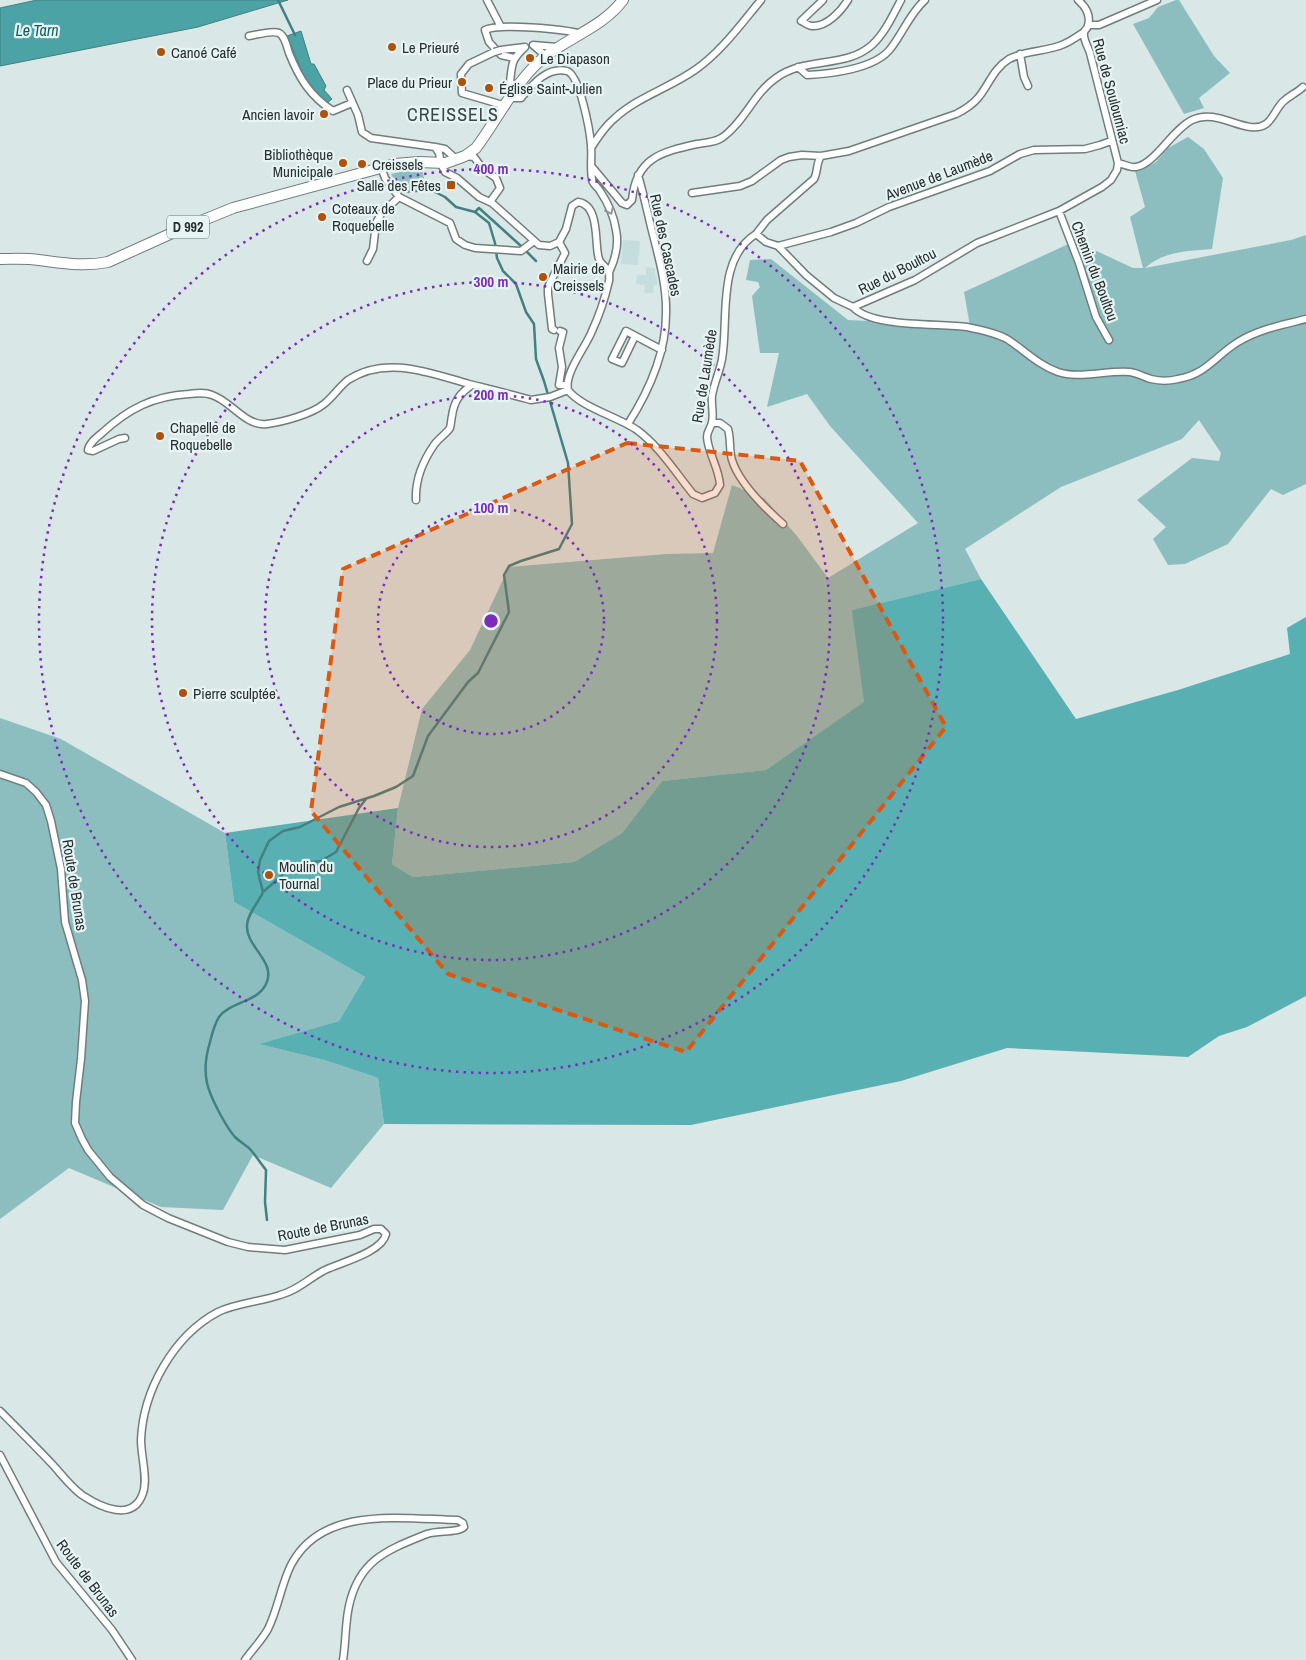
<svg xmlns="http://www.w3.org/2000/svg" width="1306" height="1660" font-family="'Archivo Narrow',sans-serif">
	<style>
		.built { fill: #c5dddd }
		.green { fill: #8cbebf }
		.forest { fill: #59b0b2 }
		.water { fill: #4ca3a6; stroke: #428082 }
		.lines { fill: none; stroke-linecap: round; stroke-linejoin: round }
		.stream { stroke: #428082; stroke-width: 2.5 }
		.street-casing { stroke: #717d7d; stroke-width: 9 }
		.primary-casing { stroke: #717d7d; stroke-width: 12 }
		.street { stroke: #fff; stroke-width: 6 }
		.primary { stroke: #fff; stroke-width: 10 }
		.street-bridge-casing { stroke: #717d7d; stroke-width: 9; stroke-linecap: butt }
		.street-bridge { stroke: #fff; stroke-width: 6 }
		.oneway { stroke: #949696 }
		.marked { fill: #de570e; fill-opacity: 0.2; stroke: #de570e; stroke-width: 4; stroke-dasharray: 10 6; stroke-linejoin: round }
		.ring { fill: none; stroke: #7b2cbf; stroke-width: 2.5; stroke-dasharray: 2.5 5 }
		.poi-dot { fill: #b0500b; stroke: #e6f4f4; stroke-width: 2 }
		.labels { text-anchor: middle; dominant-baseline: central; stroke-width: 4.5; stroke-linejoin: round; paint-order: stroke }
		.shield { fill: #e6f4f4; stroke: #626969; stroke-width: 1 }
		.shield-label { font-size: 14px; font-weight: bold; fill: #292e2e }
		.poi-label { font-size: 15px; fill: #292e2e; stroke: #e6f4f4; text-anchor: start }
		.street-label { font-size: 15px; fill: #292e2e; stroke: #e6f4f4 }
		.water-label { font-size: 16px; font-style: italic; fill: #135d5f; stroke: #e6f4f4 }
		.quarter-label { font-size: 18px; letter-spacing: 1px; fill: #3a4545; stroke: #e6f4f4 }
		.centre { fill: #7b2cbf; stroke: #e6f4f4; stroke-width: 2.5 }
		.ring-label { font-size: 15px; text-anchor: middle; font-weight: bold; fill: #7b2cbf; stroke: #e6f4f4; stroke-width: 4.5; stroke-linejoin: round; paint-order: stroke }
	</style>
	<rect width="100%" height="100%" fill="#d9e7e7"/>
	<!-- built -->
	<path class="built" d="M623 240 640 241 638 265 621 264Z
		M646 267 655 268V276H657V285H654L653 293H644L645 285 636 284 637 275H646Z"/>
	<!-- green -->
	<path class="green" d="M1176 0H1179L1214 56 1230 73 1199 98 1204 108 1184 114 1133 24 1149 18 1158 7Z
		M1188 137 1204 149 1223 178 1212 249C1188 251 1164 251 1145 268L1291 240 1306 235V484L1283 495 1271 489 1228 544 1185 564 1168 565 1153 539 1166 527 1137 500 1192 458 1219 461 1221 453 1199 420 1182 439 1061 487 965 549 981 579 853 610 865 702 766 770 662 781 622 833 574 862 413 877 392 864 398 808 422 709 470 650 509 567 666 554 713 553 732 485 764 498 797 536 828 578 918 523 830 426 807 394 767 407 779 353H760L752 296 760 287 758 282 746 280 750 260 771 259 848 320 970 326 964 292 1075 241 1133 268H1143L1130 217 1145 207 1135 171 1142 169 1156 162 1168 148Z
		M413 169H422L426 188 401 191 391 174Z
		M0 718 61 739 225 833 234 902 365 977 339 1021 260 1044 324 1060 378 1078 384 1124 331 1188 253 1155 223 1210 161 1207 69 1168 0 1219Z"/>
	<!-- forest -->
	<path class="forest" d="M981 579 1076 719 1178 690 1290 654 1287 628 1306 617V996L1247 1027 1219 1036 1188 1057 1007 1048 901 1081 691 1125 384 1124 378 1078 324 1060 259 1044 339 1021 365 977 234 902 225 833 398 808 392 864 413 877 574 862 622 833 662 781 766 770 864 702 852 610Z"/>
	<!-- water -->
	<path class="water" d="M37 0H288L198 27 0 66V8Z
		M301 31 311 64H314L326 86 324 90 332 99 326 104 309 88 287 36Z"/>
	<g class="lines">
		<!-- stream -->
		<path class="stream" d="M278 0 295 35
			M475 212 479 208 521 246
			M527 252 536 261
			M263 892 287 871 301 863 321 861 336 852 359 808 366 799
			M267 1220 265 1202 266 1170C261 1164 256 1156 250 1149 246 1145 240 1142 235 1137 226 1127 210 1097 207 1083 204 1069 206 1055 210 1042 212 1034 215 1023 219 1017 230 1002 258 1002 266 984 277 962 246 947 247 926 247 914 259 902 263 892L258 872 260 860 269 841 283 831 300 827 339 807 374 796 396 787 413 776 428 736 468 682 478 673 509 612 504 575 509 566 521 561 559 549 572 524 568 463 544 381 536 359 534 324 526 312 516 284 503 271 497 258 495 243 489 223 475 212 456 207 445 197 431 190 400 192 396 188"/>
		<defs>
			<path id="street" d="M487 0 501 27
				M823 0 801 21C804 22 808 26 812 26 827 27 841 11 848 0
				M1088 25H1099L1157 0
				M249 36C256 35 272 30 279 33 285 36 287 47 289 53 299 78 310 96 333 111L352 103
				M501 50 525 47
				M494 52 469 64 461 74 462 93 506 106
				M1020 54 1024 77 1028 86
				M546 56 533 45 557 47
				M514 58 501 55 489 42 485 30C498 23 565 29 581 34
				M798 67 807 75C830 74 876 69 891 48 903 33 910 13 925 0
				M517 88 510 83C512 64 511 60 525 47
				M347 90 358 115 362 132 371 138 435 147
				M511 98H521C532 85 547 66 567 71 580 75 590 132 591 145 592 156 590 168 592 179 592 184 598 187 600 191 608 203 614 216 616 230 619 244 616 257 610 270 608 273 610 277 609 281 605 298 599 316 592 331 586 347 564 373 568 390 579 406 620 418 637 430 659 446 676 473 693 494L702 498 715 493 720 485C719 468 708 453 707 437 707 431 711 428 712 422 714 415 711 404 712 396 714 383 720 371 722 359 729 320 716 259 756 234
				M591 148C598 137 605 126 615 118 638 97 669 88 695 70 721 52 741 24 761 0
				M465 156 474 157 483 169 496 178 500 188 490 202
				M821 156C816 163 818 172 814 179L767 220 756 234 766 242 778 246 806 275 834 298 853 307 915 280 977 243 1059 211 1102 187 1111 180 1117 170 1118 163 1090 53C1088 47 1083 39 1084 33 1085 28 1086 31 1088 26 1091 15 1085 6 1078 0
				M456 159 445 149 435 147 439 153 441 164 445 172 457 178 479 197 492 203 539 245 550 246 559 242 566 229 572 206 578 202C601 205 594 246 599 259 601 264 606 267 609 272
				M1118 163C1123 164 1131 168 1136 167 1155 164 1172 130 1192 120 1218 107 1247 137 1266 124 1274 118 1277 106 1285 100 1291 95 1298 92 1303 87
				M381 167 385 178 399 197 450 223 456 239 465 245 475 248 521 251 534 241
				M592 167 622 203 627 205 632 200C636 158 661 152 697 144 706 143 716 142 723 137 745 121 754 93 776 78 806 56 845 69 872 45 885 33 893 15 901 0
				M692 193 740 186 752 181 781 160 789 157 802 155 821 156 849 151 956 114C964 110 972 105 978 98 989 85 993 69 1009 59 1026 50 1047 52 1064 44 1071 41 1078 36 1084 32
				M1059 211 1079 263 1096 317 1109 340
				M778 246 831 232 856 223 889 207 990 171 1020 154 1034 150 1085 149 1100 145 1111 141
				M367 261 373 249 376 223 381 214 399 197
				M853 307C872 328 939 323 967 327 977 329 998 334 1007 339 1024 350 1038 365 1058 372 1078 379 1108 370 1130 372 1137 373 1144 377 1151 379 1159 381 1170 381 1178 379 1207 374 1215 356 1238 342 1259 329 1283 325 1306 319
				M554 330 552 329 548 294V287L565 253 559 242
				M560 331 563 332 559 348 562 367 559 385H567
				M635 336 622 363 612 359 626 331 662 350
				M712 423H720L728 429C731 439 729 450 732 460 739 483 766 509 783 524
				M628 424C649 391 666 354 666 314 667 285 658 255 651 227 647 210 643 192 638 175
				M125 438 119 439 93 451 88 450C89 443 96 438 102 433 128 409 153 396 189 394 197 393 205 392 212 395 231 401 246 427 267 424 283 422 312 414 324 404 333 397 339 387 348 380 386 355 430 373 469 384 489 389 510 394 531 400L550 397 568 390
				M416 500C415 480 423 461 434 445 438 439 446 434 450 428 451 425 451 420 452 416 454 401 460 393 472 385
				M0 774 26 783 36 792 46 805 51 821 61 869 65 922 82 980 85 1001 81 1059 76 1102 75 1123 82 1139 88 1150 110 1177 143 1205 168 1218 228 1242 248 1247 285 1250 360 1235 374 1229H381L386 1234C382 1253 338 1263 323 1271 307 1280 298 1290 280 1295 259 1302 237 1303 218 1312 173 1336 143 1391 141 1440 141 1456 148 1479 143 1493 133 1523 100 1507 82 1495 71 1487 62 1475 53 1465 36 1447 18 1429 0 1411
				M0 1455 56 1562 112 1630 132 1660
				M245 1660C252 1650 262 1640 268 1629 278 1609 281 1585 291 1565 322 1505 402 1519 458 1520L463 1523 464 1527C458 1533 437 1530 427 1534 387 1550 359 1560 349 1606 345 1624 346 1642 343 1660"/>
			<path id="primary" d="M0 259C13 259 26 258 39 260 63 263 84 267 108 262L179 230 233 208 395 164 418 162 446 163 465 156 476 148C497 120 516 81 542 59 568 37 602 28 623 0"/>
		</defs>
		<!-- street casing -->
		<use href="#street" class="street-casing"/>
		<!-- primary casing -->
		<use href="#primary" class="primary-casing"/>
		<!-- street -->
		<use href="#street" class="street"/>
		<!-- primary -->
		<use href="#primary" class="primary"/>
		<defs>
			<path id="street-bridge" d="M494 52 501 50"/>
		</defs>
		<!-- street-bridge casing -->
		<use href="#street-bridge" class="street-bridge-casing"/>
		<!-- street-bridge -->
		<use href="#street-bridge" class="street-bridge"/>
	</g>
	<!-- one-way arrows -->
	<defs><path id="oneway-chevron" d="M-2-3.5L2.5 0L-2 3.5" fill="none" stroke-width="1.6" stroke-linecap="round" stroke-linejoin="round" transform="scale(1.25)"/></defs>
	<use class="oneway" href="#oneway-chevron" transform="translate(610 211) rotate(66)"/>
	<!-- marked area -->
	<path class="marked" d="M627 443 800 461 946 727 686 1052 448 974 311 811 343 569Z"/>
	<!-- distance rings -->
	<g class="ring">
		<circle cx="491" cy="621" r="113"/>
		<circle cx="491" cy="621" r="226"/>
		<circle cx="491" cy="621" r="339"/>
		<circle cx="491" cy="621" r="452"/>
	</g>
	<!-- markers -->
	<g class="poi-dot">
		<circle cx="392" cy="47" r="5"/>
		<circle cx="161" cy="52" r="5"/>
		<circle cx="530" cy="58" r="5"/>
		<circle cx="462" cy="82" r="5"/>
		<circle cx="489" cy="88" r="5"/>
		<circle cx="324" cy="114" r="5"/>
		<circle cx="343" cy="163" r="5"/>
		<circle cx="362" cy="164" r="5"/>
		<rect x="446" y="180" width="10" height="10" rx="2.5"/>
		<circle cx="322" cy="217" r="5"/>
		<circle cx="543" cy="277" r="5"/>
		<circle cx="160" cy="436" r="5"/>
		<circle cx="183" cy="693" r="5"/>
		<circle cx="269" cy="875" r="5"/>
	</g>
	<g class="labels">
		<!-- shield labels -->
		<rect class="shield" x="167" y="215.5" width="42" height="23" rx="4"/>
		<g class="shield-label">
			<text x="188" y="227">D 992</text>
		</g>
		<!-- poi labels -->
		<g class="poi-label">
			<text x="402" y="47">Le Prieuré</text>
			<text x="171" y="52">Canoé Café</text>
			<text x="540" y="58">Le Diapason</text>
			<text x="452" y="82" text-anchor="end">Place du Prieur</text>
			<text x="499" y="88">Église Saint-Julien</text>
			<text x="314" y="114" text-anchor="end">Ancien lavoir</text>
			<text x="333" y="154" text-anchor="end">Bibliothèque<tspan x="333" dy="17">Municipale</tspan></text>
			<text x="372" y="164">Creissels</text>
			<text x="441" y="185" text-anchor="end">Salle des Fêtes</text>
			<text x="332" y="208">Coteaux de<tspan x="332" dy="17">Roquebelle</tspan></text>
			<text x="553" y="268">Mairie de<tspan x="553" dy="17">Creissels</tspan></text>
			<text x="170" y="427">Chapelle de<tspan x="170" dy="17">Roquebelle</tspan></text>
			<text x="193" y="693">Pierre sculptée</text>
			<text x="279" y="866">Moulin du<tspan x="279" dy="17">Tournal</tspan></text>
		</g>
		<!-- street labels -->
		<g class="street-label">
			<text transform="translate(1112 91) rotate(75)">Rue de Souloumiac</text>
			<text transform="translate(939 175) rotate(-21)">Avenue de Laumède</text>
			<text transform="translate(666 245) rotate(78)">Rue des Cascades</text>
			<text transform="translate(897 271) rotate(-27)">Rue du Boultou</text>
			<text transform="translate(1095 271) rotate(69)">Chemin du Boultou</text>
			<text transform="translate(704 376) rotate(-81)">Rue de Laumède</text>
			<text transform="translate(75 885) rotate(81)">Route de Brunas</text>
			<text transform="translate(323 1227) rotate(-11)">Route de Brunas</text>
			<text transform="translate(88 1578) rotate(53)">Route de Brunas</text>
		</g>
		<!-- water labels -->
		<g class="water-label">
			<text x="37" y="30">Le Tarn</text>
		</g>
		<!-- quarter labels -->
		<g class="quarter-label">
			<text x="453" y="114">CREISSELS</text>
		</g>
	</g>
	<circle cx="491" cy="621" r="8" class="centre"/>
	<g class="ring-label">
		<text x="491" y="174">400 m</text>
		<text x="491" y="287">300 m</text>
		<text x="491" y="400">200 m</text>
		<text x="491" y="513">100 m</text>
	</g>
</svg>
